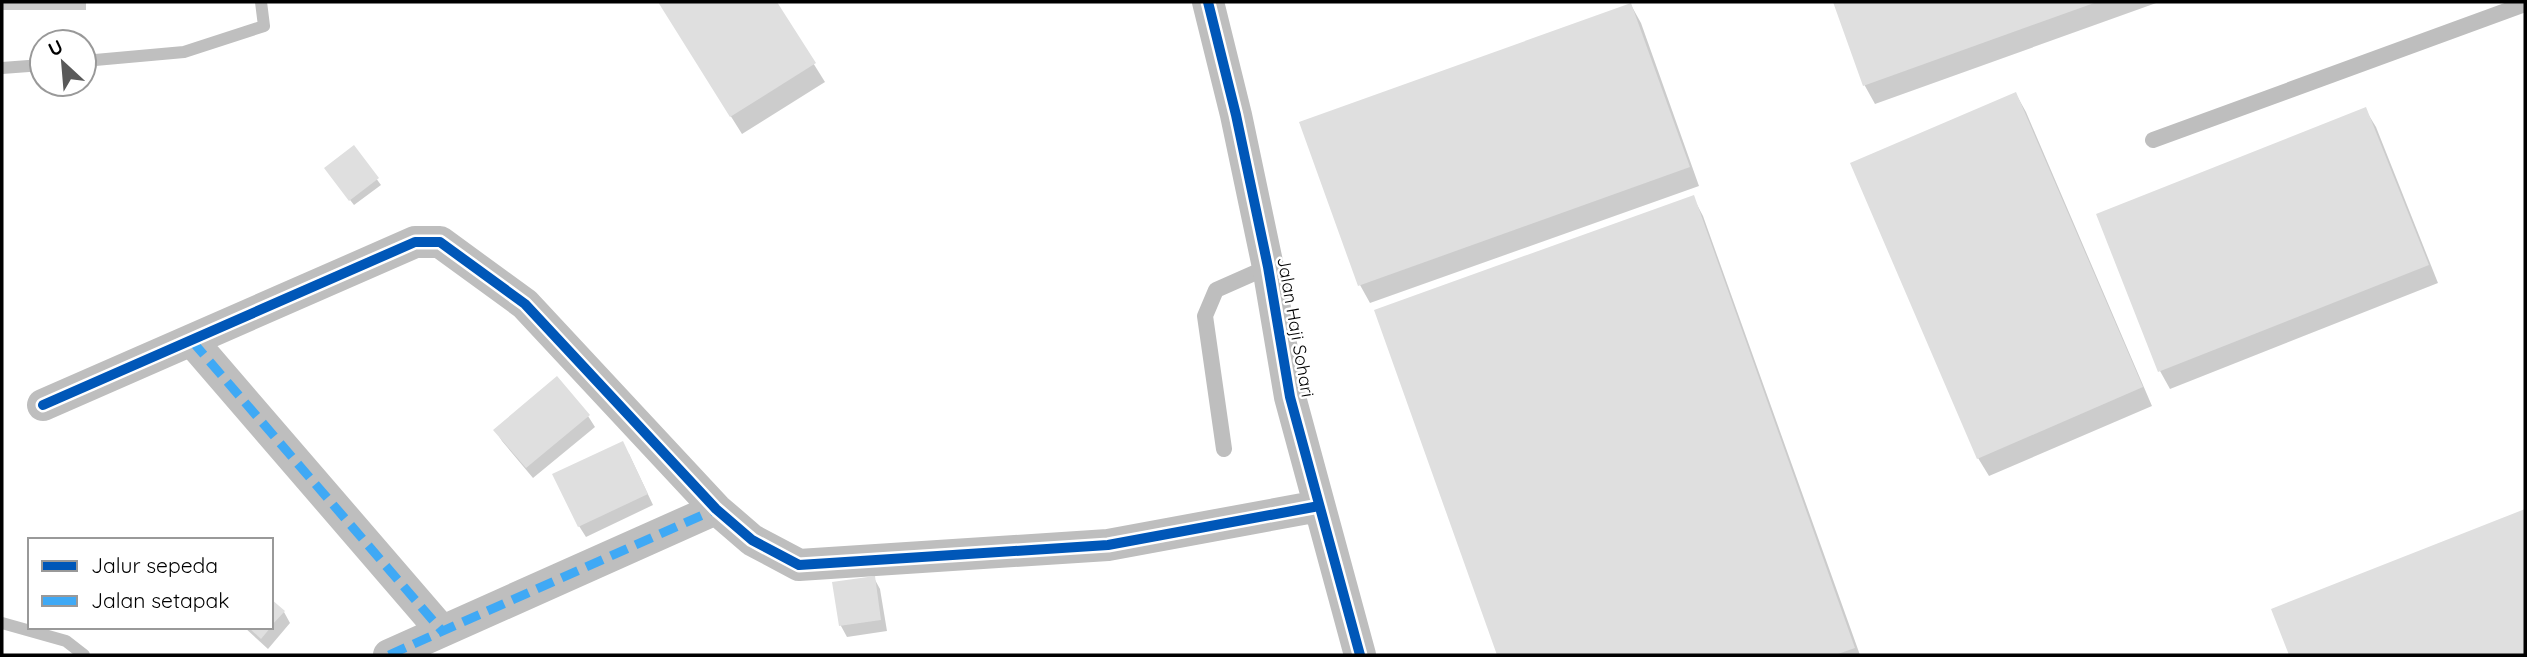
<svg xmlns="http://www.w3.org/2000/svg" width="2527" height="657" font-family="Quicksand,sans-serif">
	<style>
		.shadow { fill: #0003 }
		.lines { fill: none; stroke-linecap: round; stroke-linejoin: round }
		.stream { stroke: #bfbfbf; stroke-width: 12 }
		.building { fill: #dfdfdf }
		.lane { stroke: #bebebe; stroke-width: 16 }
		.street { stroke: #bebebe; stroke-width: 32 }
		.quiet { stroke: #3fa9f5; stroke-width: 9; stroke-dasharray: 18 9; stroke-linecap: butt }
		.cycleway-casing { stroke: #fff; stroke-width: 15 }
		.cycleway { stroke: #0057b8; stroke-width: 10 }
		.labels { text-anchor: middle; dominant-baseline: central; stroke-width: 5; stroke-linejoin: round; paint-order: stroke }
		.street-label { font-size: 18px; fill: #000; stroke: #fff }
	</style>
	<rect width="100%" height="100%" fill="#fff"/>
	<!-- shadow -->
	<path class="shadow" d="M2 2H86V10H2Z
		M659 2H775L825 82 742 134Z
		M1835 2H2159L1875 104 1865 86Z
		M1631 5 1641 23 1699 186 1370 303 1360 285Z
		M2016 94 2026 112 2152 406 1989 476 1978 458Z
		M2365 109 2376 127 2438 283 2170 389 2160 371Z
		M353 147 381 185 354 205 329 173Z
		M1693 197 1703 216 1860 655H1499L1377 311Z
		M588 416 595 427 533 478 502 441 495 430Z
		M629 454 653 505 586 537 579 526Z
		M2525 511V655H2291L2273 610Z
		M874 578 880 589 887 631 847 637 841 626 834 584Z
		M271 601 284 612 290 623 268 649 244 627H271Z"/>
	<g class="lines">
		<!-- stream -->
		<path class="stream" d="M84 61 184 52 264 26 261 2
			M2 68 42 65
			M2 623 66 641 84 655"/>
	</g>
	<!-- building -->
	<path class="building" d="M658 2H777L816 63 730 117Z
		M1833 2H2097L1863 86Z
		M1631 3 1690 167 1358 286 1299 122Z
		M2016 92 2143 387 1977 459 1850 163Z
		M2366 107 2429 265 2158 372 2096 214Z
		M354 145 379 178 349 201 324 168Z
		M1694 195 1855 648 1835 655H1497L1374 310Z
		M557 376 590 415 526 468 493 430Z
		M623 441 648 494 578 527 552 474Z
		M2525 509V655H2289L2271 609Z
		M875 576 881 620 839 626 832 582Z
		M271 599 285 611 271 626Z
		M248 627H271L261 639Z"/>
	<g class="lines">
		<!-- lane -->
		<path class="lane" d="M2153 140 2525 4
			M1224 449 1205 316 1216 290 1268 267"/>
		<!-- street -->
		<path class="street" d="M1208 2 1236 115 1268 267 1290 397 1360 655
			M192 341 442 631
			M43 405 415 242H440L525 304 716 509 752 540 799 565 1108 545 1319 506
			M389 655 716 509"/>
		<!-- quiet -->
		<path class="quiet" d="M192 341 442 631
			M389 655 716 509"/>
		<defs>
			<path id="cycleway" d="M1208 2 1236 115 1268 267 1290 397 1360 655
				M43 405 415 242H440L525 304 716 509 752 540 799 565 1108 545 1319 506"/>
		</defs>
		<!-- cycleway casing -->
		<use href="#cycleway" class="cycleway-casing"/>
		<!-- cycleway -->
		<use href="#cycleway" class="cycleway"/>
	</g>
	<g class="labels">
		<!-- street labels -->
		<g class="street-label">
			<text transform="translate(1296 327) rotate(80)">Jalan Haji Sohari</text>
		</g>
	</g>
	<!-- border -->
	<rect width="2527" height="657" fill="none" stroke="#000000" stroke-width="7"/>
	<!-- legend -->
	<rect x="28" y="538" width="245" height="91" fill="#ffffff" stroke="#999999" stroke-width="2"/>
	<rect x="42" y="561" width="35" height="10" fill="#0057b8" stroke="#999999" stroke-width="2"/>
	<text x="91" y="573" font-size="21" fill="#000000">Jalur sepeda</text>
	<rect x="42" y="596" width="35" height="10" fill="#3fa9f5" stroke="#999999" stroke-width="2"/>
	<text x="91" y="608" font-size="21" fill="#000000">Jalan setapak</text>
	<!-- north arrow -->
	<g transform="translate(63 63) rotate(334)"><circle r="33" fill="#ffffff" stroke="#999999" stroke-width="2"/>
	<path d="M0-5L12 26L0 18L-12 26Z" fill="#595959"/>
	<text y="-10" font-size="19" font-weight="bold" text-anchor="middle" fill="#000000">U</text>
	</g>
</svg>
